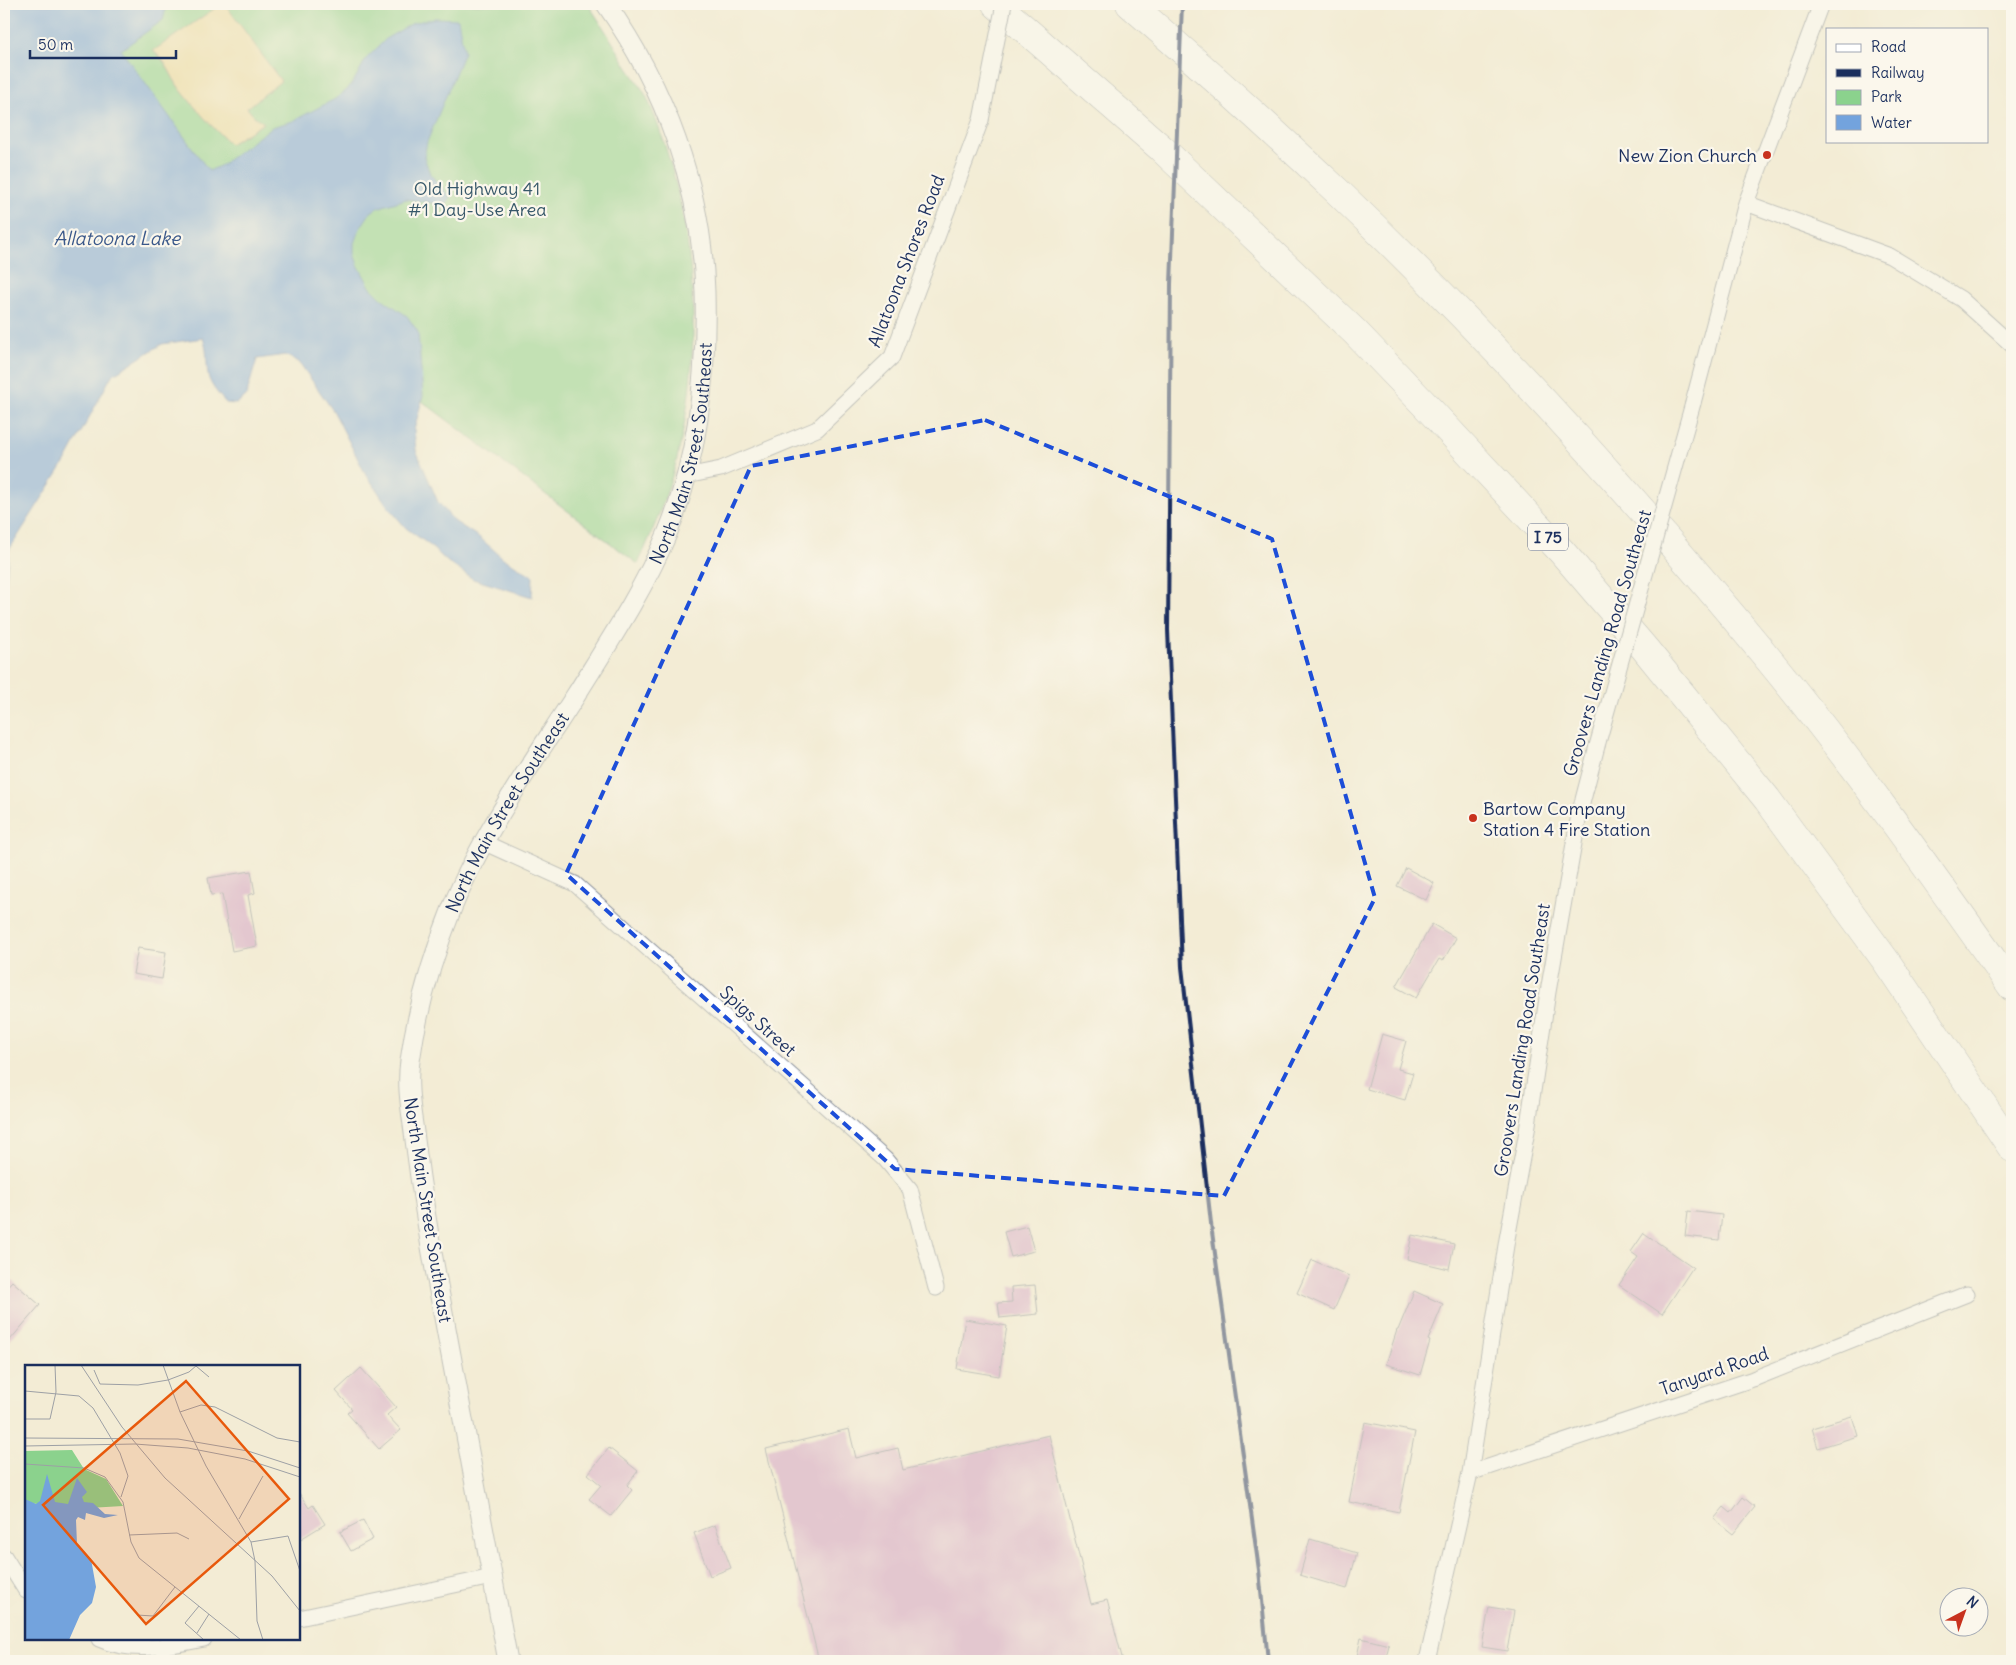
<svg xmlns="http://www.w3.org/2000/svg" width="2016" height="1665" font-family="Delius,sans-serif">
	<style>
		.green { fill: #8bd28d; stroke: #538076 }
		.sand { fill: #eeda9e; stroke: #84847e }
		.water { fill: #73a3dd; stroke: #47699e }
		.building { fill: #d19ac8 }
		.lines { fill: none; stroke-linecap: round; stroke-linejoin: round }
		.minor-casing { stroke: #878e9a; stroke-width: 17 }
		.tertiary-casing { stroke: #878e9a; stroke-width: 21 }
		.motorway-casing { stroke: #878e9a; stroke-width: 29 }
		.minor { stroke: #fff; stroke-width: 15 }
		.tertiary { stroke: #fff; stroke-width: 19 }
		.motorway { stroke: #fff; stroke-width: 28 }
		.rail { stroke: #1b2f5e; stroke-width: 4 }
		.minor-bridge-casing { stroke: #878e9a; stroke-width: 17; stroke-linecap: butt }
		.minor-bridge { stroke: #fff; stroke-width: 15 }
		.marked { fill: none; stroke: #1d4ed8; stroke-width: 4; stroke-dasharray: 10 6; stroke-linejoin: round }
		.poi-dot { fill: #c8321e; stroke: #fbf7ec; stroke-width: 2 }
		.labels { text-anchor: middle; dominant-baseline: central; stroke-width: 4.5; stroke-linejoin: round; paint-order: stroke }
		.shield { fill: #fbf7ec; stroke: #5e6b89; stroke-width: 1 }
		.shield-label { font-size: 16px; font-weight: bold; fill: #1b2f5e }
		.poi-label { font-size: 18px; fill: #1b2f5e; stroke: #fbf7ec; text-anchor: end }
		.park-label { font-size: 18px; fill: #37586a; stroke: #fbf7ec }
		.street-label { font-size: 18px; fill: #1b2f5e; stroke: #fbf7ec }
		.water-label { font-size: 19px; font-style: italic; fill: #3a588a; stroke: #fbf7ec }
		.inset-road { fill: none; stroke: #9da0a5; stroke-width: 1 }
		.view { fill: #e8590c; fill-opacity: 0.15; stroke: #e8590c; stroke-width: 2.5 }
		.inset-edge { fill: none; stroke: #1b2f5e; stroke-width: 2.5 }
	</style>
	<rect width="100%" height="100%" fill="#fbf7ec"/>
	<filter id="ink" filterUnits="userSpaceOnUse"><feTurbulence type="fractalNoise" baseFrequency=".02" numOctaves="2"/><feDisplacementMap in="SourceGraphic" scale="10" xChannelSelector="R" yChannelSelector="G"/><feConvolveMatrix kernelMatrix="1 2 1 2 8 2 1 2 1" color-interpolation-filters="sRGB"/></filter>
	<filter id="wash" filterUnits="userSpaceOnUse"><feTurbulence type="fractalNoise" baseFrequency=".0096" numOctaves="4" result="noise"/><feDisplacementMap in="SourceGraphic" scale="20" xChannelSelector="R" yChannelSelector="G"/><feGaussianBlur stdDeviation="1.12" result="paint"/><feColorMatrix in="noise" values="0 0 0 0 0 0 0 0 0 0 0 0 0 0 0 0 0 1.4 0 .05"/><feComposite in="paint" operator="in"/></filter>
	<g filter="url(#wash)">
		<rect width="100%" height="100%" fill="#f3ecd5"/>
		<!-- green -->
		<path class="green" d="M4 4H588C602 25 615 46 628 68 635 78 643 89 648 100 694 208 705 332 680 446 671 487 655 526 638 564L345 343Z"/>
		<!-- sand -->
		<path class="sand" d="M221 4H225L281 81 247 108 254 116 264 123 230 144C212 127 195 108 180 89 170 75 167 61 153 51Z"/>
		<!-- water -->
		<path class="water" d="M4 4H167L163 20 121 50 209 171 220 166 272 127 293 121 335 99 347 90 355 79 366 59 387 38 413 23 435 18 458 19 464 52 427 142 424 157 430 174 450 197 446 205 406 199 377 208 370 213 359 230 354 243V254L358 265 370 287 381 298 407 316 418 332 423 396 414 430 416 450 438 502 454 521 480 538 503 558 533 576 532 597 473 579 449 563 428 544 406 528 389 508 364 471 334 412 299 362 285 355 257 359 246 396 236 404 226 403C219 395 210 385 208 375 206 362 208 351 203 338L162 344 112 375 65 462 9 550 4 600Z"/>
		<g id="blocks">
			<!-- building -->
			<path class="building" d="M1406 868 1434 883 1426 900 1397 886Z
				M251 871 255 893 248 895 257 946 232 951 222 894 211 895 208 878Z
				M1432 924 1456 938 1443 961 1439 959 1416 998 1396 987Z
				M138 948 166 952 162 979 133 974Z
				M1382 1034 1406 1041 1398 1069 1413 1073 1405 1100 1367 1089Z
				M1688 1211 1722 1215 1719 1240 1685 1236Z
				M1027 1226 1034 1251 1011 1257 1004 1232Z
				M1644 1233 1693 1267 1662 1314 1619 1285 1638 1257 1631 1252Z
				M1412 1235 1454 1244 1449 1269 1407 1259Z
				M1312 1260 1349 1276 1334 1310 1297 1293Z
				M12 1281 40 1305 4 1347V1290Z
				M1035 1285 1038 1314 1000 1318 998 1303 1012 1302 1011 1287Z
				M1414 1291 1443 1304 1428 1340 1430 1341 1420 1375 1386 1364 1397 1330H1398Z
				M965 1319 1007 1326 999 1376 957 1369Z
				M361 1368 396 1407 387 1415 401 1430 379 1449 347 1413 352 1409 336 1391Z
				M1852 1416 1858 1436 1818 1448 1812 1428Z
				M1365 1422 1415 1432 1399 1512 1349 1502Z
				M849 1429 856 1458 898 1448 903 1470 1049 1435 1091 1604 1107 1600 1123 1661H819L766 1449Z
				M609 1448 638 1471 627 1485 632 1490 611 1516 589 1499 601 1485 588 1474Z
				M299 1493 309 1508 313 1505 325 1524 299 1540Z
				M1743 1497 1755 1507 1733 1534 1714 1519 1724 1507 1731 1513Z
				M363 1520 373 1539 351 1551 340 1532Z
				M715 1525 731 1568 710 1576 694 1533Z
				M1310 1539 1357 1553 1347 1589 1300 1575Z
				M1489 1607 1514 1611 1507 1651 1482 1647Z
				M1361 1638 1389 1645 1385 1661H1356Z"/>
		</g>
	</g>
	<g filter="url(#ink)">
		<use href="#blocks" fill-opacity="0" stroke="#878e9a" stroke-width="1"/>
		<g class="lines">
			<defs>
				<path id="minor" d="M1746 203 1890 256 1961 299 2012 345
					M1693 403 1746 203 1821 4
					M686 476 721 469 817 429 892 357 981 120
					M485 843 575 884 885 1159 910 1189 936 1288
					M1470 1473 1753 1379 1967 1294
					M4 1556 26 1591
					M299 1618 492 1577
					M99 1639C131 1654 171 1646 204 1639
					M1427 1661 1470 1473 1507 1239 1527 1131 1548 992 1579 815 1597 746"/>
				<g id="tertiary">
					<path id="s1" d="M508 1661C484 1534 461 1407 437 1280 428 1233 421 1187 415 1140 412 1114 406 1088 410 1061 417 1010 433 956 452 908 482 834 533 762 576 695 609 642 643 591 667 534 699 457 707 374 705 292 702 188 665 88 606 4"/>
				</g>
				<path id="motorway" d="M996 4 1161 148 1355 332 1427 407 1562 552 1645 649 1767 799 1886 961 2012 1148
					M1130 4C1200 65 1269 127 1337 191 1491 338 1635 497 1770 661 1856 766 1934 877 2012 987"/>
			</defs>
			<!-- minor casing -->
			<use href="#minor" class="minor-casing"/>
			<!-- tertiary casing -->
			<use href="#tertiary" class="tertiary-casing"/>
			<!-- motorway casing -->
			<use href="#motorway" class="motorway-casing"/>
			<!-- minor -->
			<use href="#minor" class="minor"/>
			<!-- tertiary -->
			<use href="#tertiary" class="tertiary"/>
			<!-- motorway -->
			<use href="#motorway" class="motorway"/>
			<!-- rail -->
			<path class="rail" d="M1182 4 1171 284 1168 630 1182 967 1212 1232 1259 1570 1268 1661"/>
			<defs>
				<path id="minor-bridge" d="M981 120 1004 4
					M1597 746 1693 403"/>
			</defs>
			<!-- minor-bridge casing -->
			<use href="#minor-bridge" class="minor-bridge-casing"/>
			<!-- minor-bridge -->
			<use href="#minor-bridge" class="minor-bridge"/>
		</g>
	</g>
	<!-- marked area -->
	<path d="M0 0H2016V1665H0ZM985 420 1272 539 1375 898 1224 1196 895 1169 566 874 751 466Z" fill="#f3ecd5" fill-opacity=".55" fill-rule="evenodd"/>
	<path class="marked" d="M985 420 1272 539 1375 898 1224 1196 895 1169 566 874 751 466Z"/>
	<!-- markers -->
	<g class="poi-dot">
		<circle cx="1767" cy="155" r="5"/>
		<circle cx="1473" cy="818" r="5"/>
	</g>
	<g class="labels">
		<!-- shield labels -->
		<rect class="shield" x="1528" y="523.5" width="40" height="27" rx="4"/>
		<g class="shield-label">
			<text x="1548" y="537">I 75</text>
		</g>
		<!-- poi labels -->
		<g class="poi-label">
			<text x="1757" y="155">New Zion Church</text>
			<text x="1483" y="808" text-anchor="start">Bartow Company<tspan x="1483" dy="21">Station 4 Fire Station</tspan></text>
		</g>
		<!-- park labels -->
		<g class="park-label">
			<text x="477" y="188">Old Highway 41<tspan x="477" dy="21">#1 Day-Use Area</tspan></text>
		</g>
		<!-- street labels -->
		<g class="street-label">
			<text transform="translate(906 261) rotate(-69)">Allatoona Shores Road</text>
			<text stroke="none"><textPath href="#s1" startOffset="1282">North Main Street Southeast</textPath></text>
			<text transform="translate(1607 643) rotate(-74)">Groovers Landing Road Southeast</text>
			<text stroke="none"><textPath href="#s1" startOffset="878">North Main Street Southeast</textPath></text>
			<text transform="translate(758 1021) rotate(42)">Spigs Street</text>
			<text transform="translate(1522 1040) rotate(-81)">Groovers Landing Road Southeast</text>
			<text transform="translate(428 1210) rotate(81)">North Main Street Southeast</text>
			<text transform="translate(1714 1371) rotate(-19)">Tanyard Road</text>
		</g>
		<!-- water labels -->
		<g class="water-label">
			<text x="117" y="238">Allatoona Lake</text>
		</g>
	</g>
	<!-- overview -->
	<g transform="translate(25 1365)">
		<rect width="275" height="275" fill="#f3ecd5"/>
		<path d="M47 85 59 104 81 114 98 141 64 143 0 138V86Z" fill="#8bd28d"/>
		<path d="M22 109 30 137 43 139 52 113 62 127 57 132 59 137 68 138 80 149 93 150 79 153 61 148 60 155 53 152 51 155 52 179 66 194 71 222 67 238 55 250 44 275H0V134L11 139 15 136Z" fill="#73a3dd"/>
		<path class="inset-road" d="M56 0 97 62 140 113 247 211 275 246M138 0 155 47 181 101 226 177 230 196 232 256 238 275M171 1 184 12M69 5 75 19 113 20 143 15 164 7 172 0M0 26 54 31 68 43 95 88 103 111 96 132M155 47 176 40 190 42 252 73 275 77M0 54H25L31 27 30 0M0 73 153 74 223 86 275 103M0 81 110 79 163 83 220 94 275 112M0 99 59 103 80 112 98 137 106 177 114 193 216 275M214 154 238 111M104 170 152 168 164 174M226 177 263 171 275 206M174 241 160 258 179 275M112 250 128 251 150 222M172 268 184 249"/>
		<path class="view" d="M161 16 264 134 121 259 18 140Z"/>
		<rect width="275" height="275" class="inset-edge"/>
	</g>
	<!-- margin -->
	<rect width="2016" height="1665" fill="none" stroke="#fbf7ec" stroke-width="20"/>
	<!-- legend -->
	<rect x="1826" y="28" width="162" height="115" fill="#fbf7ec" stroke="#a1a7b3"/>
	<rect x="1836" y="44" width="25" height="8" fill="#ffffff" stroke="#a1a7b3"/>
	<text x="1871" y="52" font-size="15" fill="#1b2f5e">Road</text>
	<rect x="1836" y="69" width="25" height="8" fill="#1b2f5e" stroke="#a1a7b3"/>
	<text x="1871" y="78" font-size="15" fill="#1b2f5e">Railway</text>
	<rect x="1836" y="90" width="25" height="15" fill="#8bd28d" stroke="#a1a7b3"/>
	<text x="1871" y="102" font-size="15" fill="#1b2f5e">Park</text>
	<rect x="1836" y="115" width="25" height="15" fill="#73a3dd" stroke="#a1a7b3"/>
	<text x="1871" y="128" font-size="15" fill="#1b2f5e">Water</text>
	<!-- north arrow -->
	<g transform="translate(1964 1612) rotate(41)"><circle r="24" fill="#fbf7ec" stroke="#a1a7b3"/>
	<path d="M0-4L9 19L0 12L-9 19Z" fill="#c8321e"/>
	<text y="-8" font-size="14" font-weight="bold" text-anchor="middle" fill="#1b2f5e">N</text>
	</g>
	<!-- scale -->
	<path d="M30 50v8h146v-8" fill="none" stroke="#1b2f5e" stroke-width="2.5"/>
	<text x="38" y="50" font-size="15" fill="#1b2f5e" stroke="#fbf7ec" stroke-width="4" paint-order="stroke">50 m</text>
</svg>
